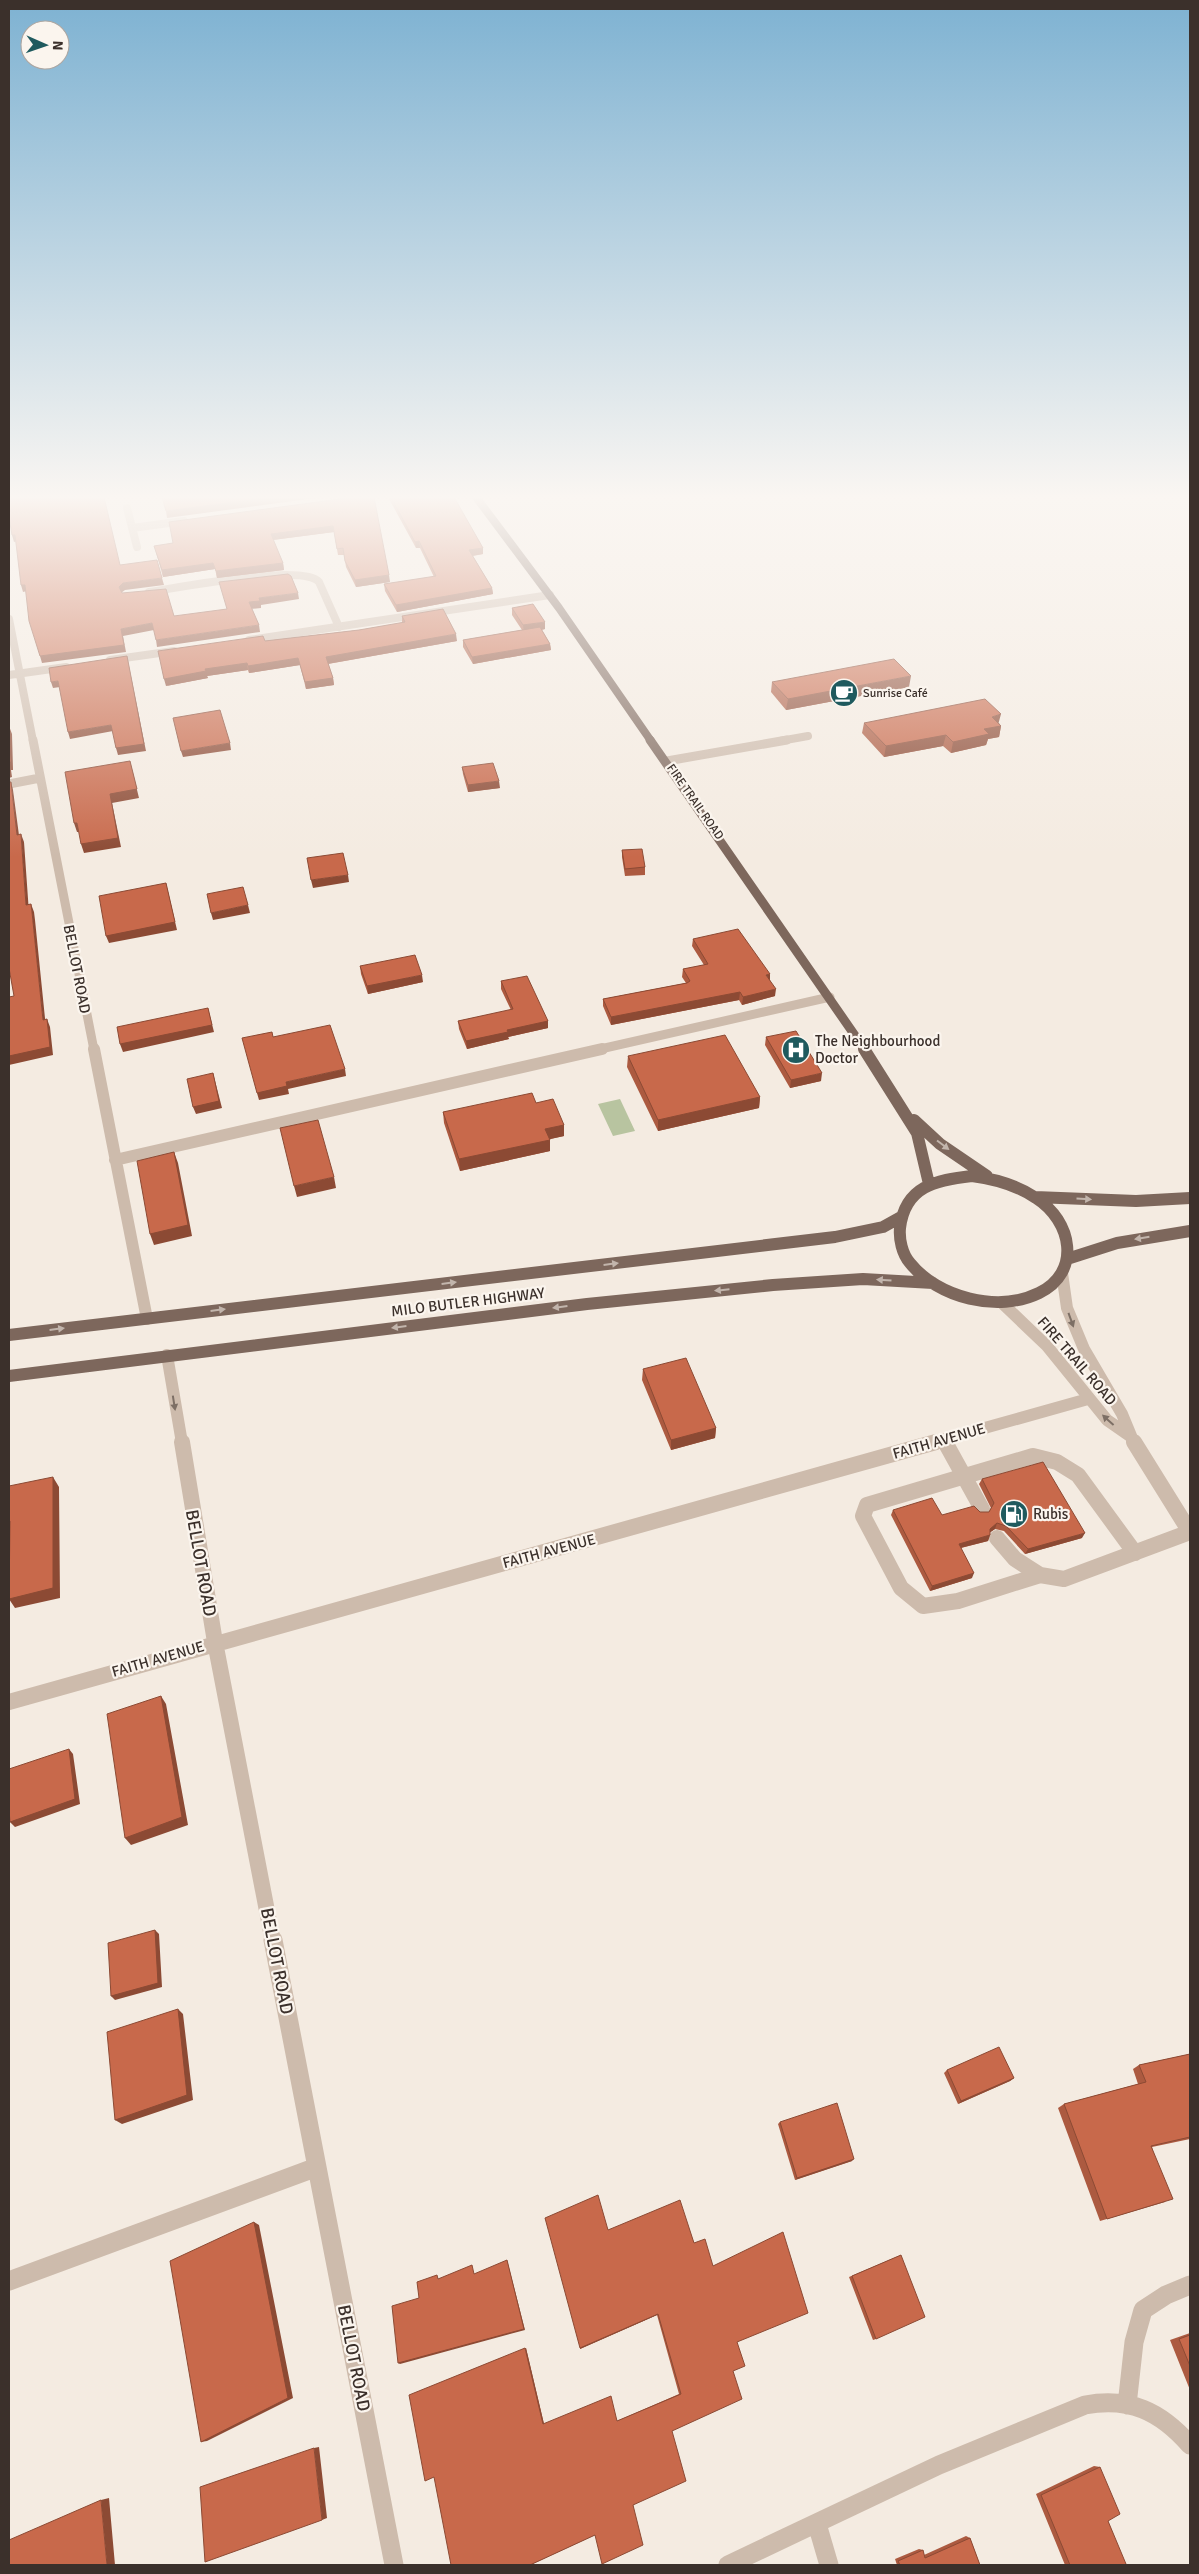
<svg xmlns="http://www.w3.org/2000/svg" width="1199" height="2574" font-family="Signika,sans-serif">
	<style>
		.green { fill: #b8c4a0 }
		.lines { fill: none; stroke-linecap: round; stroke-linejoin: round }
		.minor-far4 { stroke: #cdbbac; stroke-width: 8 }
		.minor-far3 { stroke: #cdbbac; stroke-width: 9 }
		.minor-far2 { stroke: #cdbbac; stroke-width: 12 }
		.minor-far1 { stroke: #cdbbac; stroke-width: 16 }
		.minor { stroke: #cdbbac; stroke-width: 19 }
		.major-far2 { stroke: #7d675c; stroke-width: 8 }
		.major-far1 { stroke: #7d675c; stroke-width: 9 }
		.major { stroke: #7d675c; stroke-width: 12 }
		.wall { fill: #ac5a40 }
		.shaded-wall { fill: #8c4a34 }
		.building { fill: #c8694b; stroke: #8c4a34 }
		.oneway { fill: #c2b5ac }
		.oneway2 { fill: #7d6f65 }
		.labels { text-anchor: middle; dominant-baseline: central; stroke-width: 4.5; stroke-linejoin: round; paint-order: stroke }
		.far-poi-label { font-size: 12px; fill: #3b302b; stroke: #fbf5ee; text-anchor: start }
		.far-street-label { font-size: 12px; fill: #3b302b; stroke: #fbf5ee }
		.street-label { font-size: 15px; fill: #3b302b; stroke: #fbf5ee }
		.poi-label { font-size: 15px; fill: #3b302b; stroke: #fbf5ee; text-anchor: start }
		.near-street-label { font-size: 18px; fill: #3b302b; stroke: #fbf5ee }
	</style>
	<rect width="100%" height="100%" fill="#f4ebe1"/>
	<!-- green -->
	<path class="green" d="M620 1099 635 1131 613 1136 598 1104Z"/>
	<g class="lines">
		<!-- minor-far4 -->
		<path class="minor-far4" d="M127 508 137 547
			M132 528 184 521
			M149 592C176 588 304 563 319 582L339 627
			M9 619 33 741
			M249 640 550 595
			M110 660 174 651
			M9 675 66 667
			M780 741 808 736"/>
		<!-- minor-far3 -->
		<path class="minor-far3" d="M33 740 94 1050
			M667 761 787 740
			M9 784 40 778
			M596 1050 830 997"/>
		<!-- minor-far2 -->
		<path class="minor-far2" d="M94 1049 147 1319
			M115 1160 602 1049
			M1062 1273 1067 1308 1084 1349 1122 1414 1134 1443
			M1002 1303 1047 1346 1107 1420 1130 1436
			M167 1355 182 1443
			M944 1440 946 1443
			M931 1443 1088 1399"/>
		<!-- minor-far1 -->
		<path class="minor-far1" d="M182 1442 215 1642 273 1942
			M945 1442 982 1509
			M1134 1442 1190 1532
			M997 1538 1015 1559 1040 1575 1064 1579 1190 1532
			M1040 1575 958 1601 923 1606 901 1588 863 1516 867 1505 1033 1456 1057 1462 1078 1475 1135 1553
			M9 1702 936 1442"/>
		<!-- minor -->
		<path class="minor" d="M273 1940 394 2565
			M9 2281 317 2167
			M1127 2405 1134 2342 1143 2310 1166 2295 1190 2285
			M817 2524 829 2565
			M728 2565 939 2465 1085 2405C1130 2397 1160 2411 1190 2445"/>
		<!-- major-far2 -->
		<path class="major-far2" d="M476 497 559 608 651 741"/>
		<!-- major-far1 -->
		<path class="major-far1" d="M650 740 865 1050"/>
		<!-- major -->
		<path class="major" d="M864 1049 917 1133 929 1184
			M914 1120 940 1144 987 1176
			M972 1176C995 1179 1017 1185 1036 1198 1072 1221 1082 1272 1039 1293 998 1313 938 1298 910 1263 902 1254 899 1239 900 1228 905 1186 936 1180 972 1176Z
			M1035 1197 1136 1201 1190 1198
			M1067 1259 1117 1243 1190 1231
			M9 1335 835 1237 883 1227 901 1217
			M9 1376 587 1304 773 1285 863 1279 933 1283"/>
	</g>
	<!-- wall -->
	<path class="wall" d="M355 497 390 582 356 587 346 567 344 555H338L334 532 273 540 283 563 284 570 217 578 215 569 163 577 156 552 173 543Z
		M388 497H454L483 554 473 556 492 588 493 594 397 612 385 591 384 584 434 577 420 548H416Z
		M512 608 545 629 542 630 550 644 551 650 473 664 463 647V640L522 630 512 615Z
		M402 616 457 641 328 664 333 678 334 685 306 689 300 665 249 673 248 670 207 676 208 678 166 686 265 641 359 630 402 623Z
		M772 682 909 687 786 710 771 692Z
		M864 723H999L1001 726 999 737 988 739 986 745 951 753 943 746 884 757 862 733Z
		M462 767 500 788 468 792 463 774Z
		M622 850 645 867V875L625 876 622 857Z
		M693 939 770 980 775 996 742 1005 739 1000 611 1025 603 1006V999L686 983 682 977 683 969 704 965 692 946Z
		M360 966 423 982 368 994 361 974Z
		M501 981 548 1021V1028L508 1037 509 1039 467 1049 459 1029 458 1021 511 1010 501 989Z
		M766 1037 821 1081 790 1088 765 1045Z
		M628 1056 760 1097 759 1108 658 1131 627 1067Z
		M536 1103 564 1125V1136L550 1139V1151L460 1171 444 1123 443 1112Z
		M643 1369 716 1428 715 1438 671 1450 642 1380Z
		M982 1479 1082 1538 1025 1554 1004 1531 995 1529 990 1532V1535L988 1541 961 1548 972 1578 930 1591 891 1515 893 1510 942 1515 989 1512 991 1508 979 1484Z
		M1190 2054V2139L1152 2147 1165 2202 1100 2221 1058 2108 1064 2104 1138 2084 1133 2069 1139 2065Z
		M947 2070 1014 2078 1010 2081 958 2104 944 2073Z
		M780 2122 852 2161 795 2180 778 2124Z
		M608 2230 694 2243 737 2342 733 2371 672 2431 633 2505 595 2535 530 2565 526 2348 544 2424 617 2421 679 2394 657 2315 580 2349Z
		M901 2255 876 2339 873 2340 849 2277Z
		M1190 2333V2390L1170 2340Z
		M1094 2466 1100 2467 1108 2521 1124 2565H1065L1036 2494Z
		M966 2536 970 2538 980 2565H897L895 2559 919 2549 923 2550 924 2555Z"/>
	<!-- shaded-wall -->
	<path class="shaded-wall" d="M274 497H323L167 518 166 511Z
		M333 526 334 532 272 540 271 534Z
		M12 535H15L17 541 14 542Z
		M419 541 420 548H416L415 542Z
		M483 548V554L470 556 469 550Z
		M213 563 215 569 163 577 162 570Z
		M283 563 284 570 217 578 216 571Z
		M389 575 390 582 356 587 355 580Z
		M162 578 164 585 125 590 121 593 119 587 123 583Z
		M21 585H25L27 591 23 592Z
		M492 588 493 594 397 612 396 605Z
		M298 593 299 599 261 605V608L250 609 249 602 259 598Z
		M545 622V629L524 632 523 625Z
		M152 623 154 630 123 636 126 652 42 663 40 656 121 629Z
		M259 625 260 632 157 647 156 640Z
		M456 634 457 641 327 664 326 657Z
		M550 644 551 650 473 664 472 657Z
		M127 656 146 751 118 755 116 748Z
		M298 658 300 665 249 673 248 666Z
		M247 663 248 670 207 676 208 678 166 686 164 679 205 669Z
		M911 676 909 687 786 710 788 699Z
		M333 678 334 685 306 689 305 682Z
		M58 681 60 687 53 688 51 682Z
		M1001 714 998 725 992 717Z
		M111 725 113 731 70 739 68 732Z
		M9 726 12 734 13 770H11L12 777 9 778Z
		M1001 726 999 737 988 739 986 745 951 753 953 742 984 729Z
		M946 735 943 746 884 757 886 746Z
		M230 743 231 750 183 757 181 751Z
		M130 761 139 798 112 803 121 847 84 853 81 844 110 794Z
		M499 781 500 788 468 792V785Z
		M11 782 13 790 20 843 17 835Z
		M74 823H77L80 832H77Z
		M21 834 24 842 29 913 26 905Z
		M348 875 349 882 313 888 311 880Z
		M166 883 177 930 109 943 106 936Z
		M31 904 34 912 35 920 46 1028 43 1020Z
		M248 905 250 913 213 920 211 913Z
		M770 974V981L766 975Z
		M422 975 423 982 368 994 367 986Z
		M776 989 775 996 742 1005 743 997Z
		M740 992 739 1000 611 1025V1017Z
		M208 1008 214 1032 123 1052 120 1044Z
		M47 1019 50 1027 53 1055 9 1065V1056Z
		M548 1021V1028L508 1037 509 1039 467 1049 466 1041 507 1030Z
		M345 1069 346 1076 288 1089 289 1094 259 1100 257 1093 286 1082Z
		M213 1073 222 1108 196 1114 193 1107Z
		M822 1073 821 1081 790 1088 791 1080Z
		M760 1097 759 1108 658 1131V1120Z
		M564 1125V1136L546 1140 545 1129Z
		M550 1140V1151L460 1171 459 1159Z
		M174 1152 178 1163 192 1236 154 1245 150 1234Z
		M334 1177 336 1188 297 1197 294 1186Z
		M716 1428 715 1438 671 1450V1440Z
		M53 1477 59 1487 60 1598 15 1608 9 1599Z
		M997 1523 995 1529 988 1534 990 1529Z
		M1085 1533 1082 1538 1025 1554 1028 1549Z
		M990 1535 988 1541 956 1549 959 1544Z
		M974 1573 972 1578 930 1591 932 1586Z
		M161 1696 166 1704 188 1825 131 1845 125 1838Z
		M69 1749 73 1754 80 1804 15 1827 10 1822Z
		M155 1930 159 1934 162 1987 115 2000 111 1996Z
		M178 2009 183 2014 193 2100 122 2124 115 2120Z
		M1014 2078 1010 2081 958 2104 961 2101Z
		M854 2159 852 2161 795 2180 797 2178Z
		M254 2222 259 2225 293 2398 207 2441 201 2442Z
		M507 2260 525 2330 400 2364 398 2363Z
		M658 2314 657 2315 580 2349V2348Z
		M525 2348H526L544 2424H543Z
		M319 2447 327 2518 322 2520 314 2448Z
		M109 2498 115 2565H107L101 2500Z"/>
	<!-- building -->
	<path class="building" d="M9 497H43V499L56 497H104L120 565 157 560 162 578 123 583 119 587 122 593 166 589 174 616 227 609 219 582 288 574 291 576 298 593 259 598 260 601 249 602 259 625 156 640 152 623 121 629 124 645 40 656 29 621 25 585H21L15 535H12L9 517Z
		M162 497H274L166 511Z
		M355 497H374L389 575 355 580 345 561 343 548 337 549 333 526 271 534 283 563 216 571 213 563 162 570 154 546 173 543 169 522Z
		M391 497H454L483 548 469 550 492 588 396 605 384 584 436 576 419 541 415 542Z
		M533 604 545 622 523 625 512 608Z
		M443 609 456 634 326 657 333 678 305 682 298 658 248 666 247 663 205 669 206 671 164 679 158 651 263 636 265 641 359 630 405 622 402 616Z
		M540 627 550 644 472 657 463 640Z
		M127 656 144 744 116 748 111 725 68 732 58 681 51 682 49 668Z
		M894 659 911 676 788 699 772 682Z
		M985 699 1001 714 992 717 1001 726 984 729 989 734 953 742 946 735 886 746 864 723Z
		M220 710 230 743 181 751 173 718Z
		M9 726 11 762H9Z
		M130 761 137 789 110 794 118 838 81 844 77 823H74L65 772Z
		M493 763 499 781 468 785 462 767Z
		M9 782H11L17 835 21 834 26 905 31 904 32 912 43 1020 47 1019 50 1047 9 1056V997L14 996 9 968Z
		M642 849 645 867 625 869 622 850Z
		M343 853 348 875 311 880 307 858Z
		M166 883 175 922 106 936 99 896Z
		M243 887 248 905 211 913 207 894Z
		M738 929 770 974 766 975 776 989 743 997 740 992 611 1017 603 999 687 983 690 981 683 969 708 964 693 939Z
		M415 955 422 975 367 986 360 966Z
		M527 976 548 1021 507 1030 508 1032 466 1041 458 1021 513 1009 501 981Z
		M208 1008 212 1025 120 1044 117 1027Z
		M330 1025 345 1069 286 1082 287 1086 257 1093 242 1038 272 1032 273 1037Z
		M796 1031 822 1073 791 1080 766 1037Z
		M725 1035 760 1097 658 1120 628 1056Z
		M213 1073 219 1101 193 1107 187 1079Z
		M532 1093 536 1103 553 1099 564 1125 545 1129 550 1140 459 1159 443 1112Z
		M318 1120 334 1177 294 1186 280 1128Z
		M174 1152 188 1225 150 1234 137 1161Z
		M686 1358 716 1428 671 1440 643 1369Z
		M1043 1462 1085 1533 1028 1549 1006 1526 997 1523 990 1529V1535L959 1544 974 1573 932 1586 893 1510 932 1498 942 1515 974 1506 980 1512H989L994 1503 982 1479Z
		M53 1477V1588L9 1599 10 1521H9V1486Z
		M161 1696 182 1817 125 1838 107 1714Z
		M69 1749 75 1799 10 1822 9 1810V1769Z
		M155 1930 158 1983 111 1996 108 1943Z
		M178 2009 187 2095 115 2120 107 2032Z
		M999 2047 1014 2078 961 2101 947 2070Z
		M1190 2054V2137L1151 2146 1173 2199 1107 2219 1064 2104 1146 2082 1139 2065Z
		M837 2103 854 2159 797 2178 780 2122Z
		M598 2195 608 2230 680 2200 694 2243 705 2239 713 2266 783 2232 808 2313 737 2342 745 2366 733 2371 742 2399 672 2431 686 2481 633 2505 643 2545 602 2564 595 2535 530 2565H451L434 2477 425 2481 409 2395 525 2348 543 2424 611 2396 617 2421 681 2394 658 2314 580 2348 545 2218Z
		M254 2222 288 2398 201 2442 170 2261Z
		M901 2255 925 2317 876 2339 852 2276Z
		M507 2260 524 2329 398 2363 392 2306 419 2298 417 2282 437 2275 438 2279 472 2265 474 2274Z
		M1190 2335V2366L1179 2339Z
		M314 2448 322 2520 205 2562 200 2487Z
		M1100 2467 1120 2514 1108 2521 1126 2564 1124 2565H1070L1041 2495Z
		M101 2500 107 2565H9V2540Z
		M970 2538 980 2565H900L898 2561 923 2550 925 2558Z"/>
	<!-- one-way arrows -->
	<defs><path id="oneway-solid" d="M-6-.8H1V-3.2L6.5 0L1 3.2V.8H-6Z" transform="scale(1.25)"/></defs>
	<g class="oneway">
		<use href="#oneway-solid" transform="translate(943 1145) rotate(37)"/>
		<use href="#oneway-solid" transform="translate(1084 1199) rotate(3)"/>
		<use href="#oneway-solid" transform="translate(1142 1238) rotate(171)"/>
		<use href="#oneway-solid" transform="translate(611 1264) rotate(-7)"/>
		<use href="#oneway-solid" transform="translate(884 1280) rotate(-176)"/>
		<use href="#oneway-solid" transform="translate(449 1283) rotate(-7)"/>
		<use href="#oneway-solid" transform="translate(722 1290) rotate(174)"/>
		<use href="#oneway-solid" transform="translate(560 1307) rotate(173)"/>
		<use href="#oneway-solid" transform="translate(218 1310) rotate(-7)"/>
		<use href="#oneway-solid" transform="translate(399 1327) rotate(173)"/>
		<use href="#oneway-solid" transform="translate(57 1329) rotate(-7)"/>
	</g>
	<g class="oneway2">
		<use href="#oneway-solid" transform="translate(1071 1320) rotate(70)"/>
		<use href="#oneway-solid" transform="translate(174 1403) rotate(81)"/>
		<use href="#oneway-solid" transform="translate(1108 1420) rotate(-138)"/>
	</g>
	<!-- sky -->
	<linearGradient id="sky" x2="0" y2="1"><stop stop-color="#7eb2d2"/><stop offset="0.58" stop-color="#faf6f2"/><stop offset="1" stop-color="#faf6f2" stop-opacity="0"/></linearGradient>
	<rect width="1199" height="857" fill="url(#sky)"/>
	<!-- icons -->
	<defs>
		<symbol id="cafe-disc" viewBox="-11 -11 22 22"><circle r="9.5" fill="#1f5a5e" stroke="#fbf5ee"/><path d="M-5.5-4.5H6V0H3Q3 3.5 0 3.5H-2.5Q-5.5 3.5-5.5 0ZM3-3.2v2h1.7v-2ZM-6 4.5H4V6H-6Z" fill="#fff"/></symbol>
		<symbol id="hospital-disc" viewBox="-11 -11 22 22"><circle r="9.5" fill="#1f5a5e" stroke="#fbf5ee"/><path d="M-5-5h3v3.5h4V-5h3V5h-3V1.5h-4V5h-3Z" fill="#fff"/></symbol>
		<symbol id="fuel-disc" viewBox="-11 -11 22 22"><circle r="9.5" fill="#1f5a5e" stroke="#fbf5ee"/><path d="M-5.5-6h7V0h2V4h1.3V-2.5L3-4.5l.8-.8L6-3V5H2.5V1h-1V6h-7ZM-4.2-4.7v3.2H.2V-4.7Z" fill="#fff"/></symbol>
	</defs>
	<g fill-rule="evenodd">
		<use href="#cafe-disc" x="828" y="677" width="32" height="32"/>
		<use href="#hospital-disc" x="780" y="1034" width="32" height="32"/>
		<use href="#fuel-disc" x="998" y="1498" width="32" height="32"/>
	</g>
	<g class="labels">
		<!-- far-poi labels -->
		<g class="far-poi-label">
			<text x="863" y="693">Sunrise Café</text>
		</g>
		<!-- far-street labels -->
		<g class="far-street-label">
			<text transform="translate(695 802) rotate(55)">FIRE TRAIL ROAD</text>
		</g>
		<!-- street labels -->
		<g class="street-label">
			<text transform="translate(77 969) rotate(79)">BELLOT ROAD</text>
			<text transform="translate(468 1302) rotate(-7)">MILO BUTLER HIGHWAY</text>
			<text transform="translate(1077 1361) rotate(49)">FIRE TRAIL ROAD</text>
			<text transform="translate(939 1441) rotate(-16)">FAITH AVENUE</text>
			<text transform="translate(549 1551) rotate(-15)">FAITH AVENUE</text>
			<text transform="translate(158 1659) rotate(-16)">FAITH AVENUE</text>
		</g>
		<!-- poi labels -->
		<g class="poi-label">
			<text x="815" y="1041">The Neighbourhood<tspan x="815" dy="17">Doctor</tspan></text>
			<text x="1033" y="1514">Rubis</text>
		</g>
		<!-- near-street labels -->
		<g class="near-street-label">
			<text transform="translate(201 1563) rotate(80)">BELLOT ROAD</text>
			<text transform="translate(277 1961) rotate(79)">BELLOT ROAD</text>
			<text transform="translate(354 2358) rotate(79)">BELLOT ROAD</text>
		</g>
	</g>
	<!-- border -->
	<rect width="1199" height="2574" fill="none" stroke="#3b302b" stroke-width="20"/>
	<!-- north arrow -->
	<g transform="translate(45 45) rotate(92)"><circle r="24" fill="#fbf5ee" stroke="#aea6a0"/>
	<path d="M0-4L9 19L0 12L-9 19Z" fill="#1f5a5e"/>
	<text y="-8" font-size="14" font-weight="bold" text-anchor="middle" fill="#3b302b">N</text>
	</g>
</svg>
